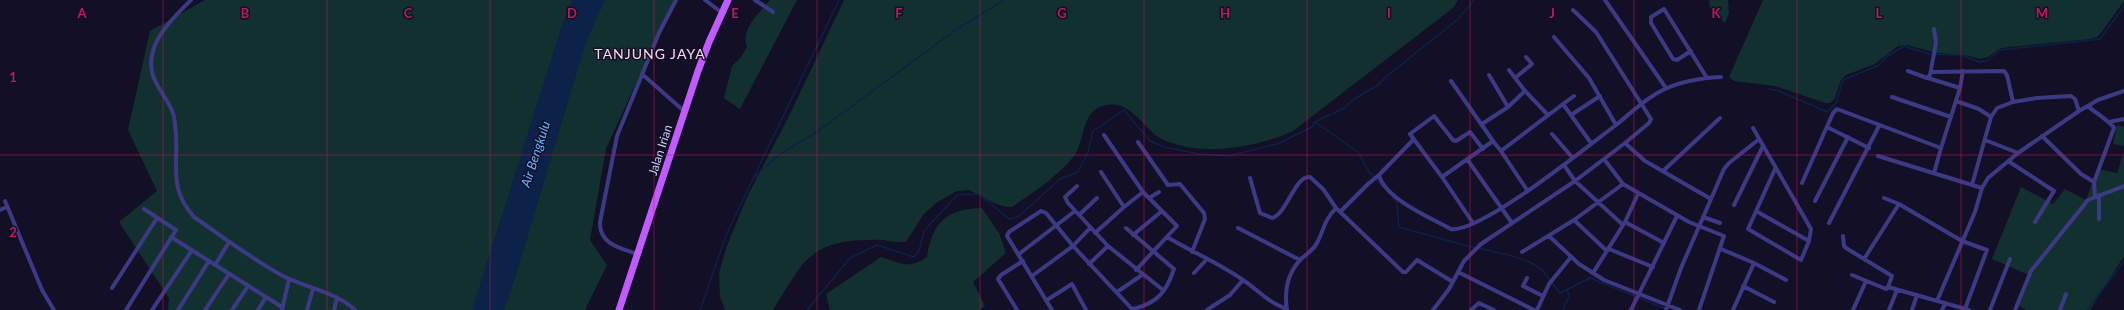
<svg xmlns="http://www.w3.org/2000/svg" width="2124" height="310" font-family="Lato,sans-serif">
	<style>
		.green { fill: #12302f }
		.water { fill: #0c2248 }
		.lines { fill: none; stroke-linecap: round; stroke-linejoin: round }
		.stream { stroke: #0c2248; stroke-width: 1.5 }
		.minor { stroke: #3d3a85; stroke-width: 4 }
		.primary { stroke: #c25bff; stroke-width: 7 }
		.grid { fill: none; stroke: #c2185b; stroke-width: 1; stroke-opacity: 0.55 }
		.labels { text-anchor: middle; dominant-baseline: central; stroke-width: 3; stroke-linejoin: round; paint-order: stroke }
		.street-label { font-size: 12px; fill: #d9d4ff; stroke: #130f26 }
		.water-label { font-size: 13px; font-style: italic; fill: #62b6ff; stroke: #130f26 }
		.quarter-label { font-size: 14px; letter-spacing: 1px; fill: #ffd6f0; stroke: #130f26 }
		.grid-label { font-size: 13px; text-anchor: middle; font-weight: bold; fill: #c2185b; stroke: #130f26; stroke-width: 3; stroke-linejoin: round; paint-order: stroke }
	</style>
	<rect width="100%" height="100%" fill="#130f26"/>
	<!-- green -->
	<path class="green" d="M205 0H674L606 149 590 240 607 265 585 310H168L169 298 119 222 157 191 128 130 150 31Z
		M770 0H797L740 109 724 98 732 66 741 57 747 47C740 29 759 13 770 0Z
		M844 0H1458L1453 8 1293 131C1265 145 1209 155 1178 145 1172 143 1163 140 1158 137 1140 123 1127 96 1100 107 1084 113 1084 135 1078 149 1069 169 1031 194 1012 207H1006L996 204 969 190 957 191 936 203 923 215 906 242C894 243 883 239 872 240 809 240 803 262 773 310H725L720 297 719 273 726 248 747 197 789 116Z
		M1709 0H1728L1729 13 1725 23 1710 7Z
		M1763 0H2124V1L2101 33 2097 37 2090 39 2001 48 1988 57 1980 59 1965 55 1937 53 1906 45 1898 46 1875 64 1846 75 1841 80 1834 100 1830 103H1825L1775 86 1734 81 1729 77Z
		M2117 125 2124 127V146L2113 144Z
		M2124 152V256L2090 310H2026L2019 306 2029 275 1992 259 2021 187 2053 204 2065 189 2086 200 2097 169 2117 173Z
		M982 208 999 233 1006 253 973 282 985 306 979 310H830L826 294 881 257C901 263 908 270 927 257 932 222 947 209 982 208Z"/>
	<!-- water -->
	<path class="water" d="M572 0H605L585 45 516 275 504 310H472L563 22Z"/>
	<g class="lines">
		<!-- stream -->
		<path class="stream" d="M1769 89 1779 91 1827 112 1836 103 1843 80 1879 65 1886 57 1904 46 1929 54 1961 55 1979 62 1987 61 2000 50 2100 39 2124 6
			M1315 122 1358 152 1369 172 1383 187
			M755 177C772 158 792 146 814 134L957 29 1004 0
			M1392 196 1397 203 1399 227 1475 248
			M1479 248C1497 253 1529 257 1543 271 1549 278 1554 286 1560 293L1590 278 1669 310
			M700 310 727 233 839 0
			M807 310 850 258 877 245 914 257 919 251 924 231 957 195 979 194 1009 219 1018 217 1060 179 1078 172 1088 152 1093 131 1124 110 1150 141 1164 147 1199 154 1228 156 1277 144 1312 127 1315 122 1344 108 1354 99 1378 85 1387 76 1458 19 1474 0
			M1563 310 1569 296 1567 290
			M2087 310 2124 261"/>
		<!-- minor -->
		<path class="minor" d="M191 0C177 14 158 32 153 51 145 79 164 90 173 113 175 119 175 127 176 134 178 168 169 189 194 217 223 237 252 259 283 276 306 288 337 292 355 310
			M705 0 721 12
			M755 0 773 12
			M1605 0 1666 88
			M1573 10 1596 32 1651 119 1649 123 1625 143 1645 161 1711 199 1681 268 1666 310
			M1554 37 1589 78 1616 125
			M1691 51 1677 60 1673 59 1651 23V17L1664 9 1707 78
			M1908 71 1927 78 1930 75 1936 43 1934 29
			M1932 72 2004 71 2007 75 2013 102
			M642 74 684 111
			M1489 75 1508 107
			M1515 78 1532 64 1526 57
			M1928 78 1960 88
			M1525 91 1548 115
			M1574 96 1563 104 1591 143
			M1892 97 1951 117
			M1956 101 1979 109 1991 117
			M2088 106C2094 112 2111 122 2114 128L2094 182 2095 196
			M1571 115 1600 96
			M2109 122 2124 119
			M1482 124 1508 107 1525 91 1509 70
			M1827 127 1869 148
			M1753 128 1811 229 1809 241 1801 260 1748 229 1775 169
			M1552 134 1572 157
			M1104 135 1143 192 1177 226 1136 270
			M2042 136 2081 174 2094 182
			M1413 140 1379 175C1385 199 1431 218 1451 229 1480 234 1589 145 1616 125 1631 113 1647 97 1665 89 1682 81 1701 78 1721 77
			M1985 140 2018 153
			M1493 141 1501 151 1563 104
			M1138 142 1168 185 1180 184 1204 213 1205 219 1192 252
			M1941 148 1960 88 1963 71
			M1501 151 1527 190
			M1878 156 1982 188
			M1467 159 1512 223
			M1604 159 1623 184 1689 222 1724 236 1699 310
			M2008 161 2054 191 2035 222
			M1564 165 1575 181 1623 225
			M1663 171 1720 118
			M1101 172 1124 207 1143 192
			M1442 177 1493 141 1451 81
			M1250 178 1260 213 1272 218C1287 214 1295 175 1310 177L1323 189 1336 208 1403 272H1406L1417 260 1453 282
			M1802 183 1833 113 1837 109 1941 148 1934 173
			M1972 185 1991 117 1997 108 2013 102 2037 98 2071 96 2075 99 2079 111
			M1077 186 1065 197 1068 203 1108 246 1163 290
			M2099 195V219
			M1149 198 1159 192
			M1884 198 1899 204 1962 241 1987 250 1965 309
			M1711 199 1724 169 1729 163 1758 140
			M5 201 42 290 54 310
			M1815 201 1848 137
			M1734 205 1763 146
			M0 210 7 207
			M1756 211 1809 241
			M1340 212 1368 184 1379 175
			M1079 215 1097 198
			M1703 217 1720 223
			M1574 220 1607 251
			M1625 222 1664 243
			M1473 223 1442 177 1410 134 1434 116 1453 140 1456 141 1470 132 1483 149
			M1829 223 1879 126
			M1126 228 1174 269C1166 293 1157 303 1133 309
			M1238 228 1300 260
			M1095 233 1124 207
			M1133 235 1162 211
			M1549 236 1579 264 1604 280 1680 310
			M1843 236 1844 246 1846 248 1892 276 1888 287
			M171 237 282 307
			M1167 237C1192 252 1219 263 1243 280 1258 290 1270 304 1287 309
			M1609 249 1653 267
			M1721 249 1754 263 1786 280
			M1522 252 1574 220 1623 184
			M637 254C620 248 599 244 600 222L617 136 659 33 676 0
			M1019 254 1075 211
			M1864 259 1899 204
			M1089 264 1108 246
			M215 265 229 242
			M1458 272 1534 310
			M1194 273 1207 259
			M1593 273 1625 222 1638 194
			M1852 275 1886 289 1888 287 1969 310
			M1032 276 1073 246 1090 228
			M1527 278 1523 286 1543 296
			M1743 286 1774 302
			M112 288 157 218
			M1117 292 1142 275
			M1047 300 1072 284 1086 310
			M1937 301 1975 212 1982 188 1988 178 2018 153 2079 111 2098 100 2124 91
			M126 310 176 230 144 209
			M152 310 192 250
			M178 310 209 261
			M205 310 229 274
			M232 310 248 286
			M258 310 266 297
			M282 310 289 279
			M307 310 313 289
			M334 310 337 298
			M1017 310 998 279 1001 275 1023 261
			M1052 310 1007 236 1009 232 1041 211 1046 213 1073 246 1133 310
			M1207 310 1230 295 1243 280
			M1287 310C1284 291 1288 272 1302 258 1307 254 1314 249 1317 243 1325 228 1323 222 1336 208
			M1433 310 1449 289 1464 261 1481 244 1575 181 1625 143
			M1471 310 1479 303 1494 310
			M1537 310 1549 284 1571 257
			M1631 310 1677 216
			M1733 310 1754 263
			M1853 310 1866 281
			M1889 310 1897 290
			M1912 310 1917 295
			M1942 310 1945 304
			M1990 310 2010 259
			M2015 310 2031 271 2088 200 2124 186
			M2060 310 2066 294"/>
		<!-- primary -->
		<path class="primary" d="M619 310 698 71 709 42 728 0"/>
	</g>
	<!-- grid -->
	<path class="grid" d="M163 0V310M327 0V310M490 0V310M654 0V310M817 0V310M980 0V310M1144 0V310M1307 0V310M1470 0V310M1634 0V310M1797 0V310M1961 0V310M0 155H2124"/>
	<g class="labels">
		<!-- street labels -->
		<g class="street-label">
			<text transform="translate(660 150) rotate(-72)">Jalan Irian</text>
		</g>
		<!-- water labels -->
		<g class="water-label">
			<text transform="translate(535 154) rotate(-72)">Air Bengkulu</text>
		</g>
		<!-- quarter labels -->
		<g class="quarter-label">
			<text x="650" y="53">TANJUNG JAYA</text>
		</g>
	</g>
	<g class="grid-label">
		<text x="82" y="18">A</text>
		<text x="245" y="18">B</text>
		<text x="408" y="18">C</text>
		<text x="572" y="18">D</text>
		<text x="735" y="18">E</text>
		<text x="899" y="18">F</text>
		<text x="1062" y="18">G</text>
		<text x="1225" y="18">H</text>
		<text x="1389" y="18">I</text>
		<text x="1552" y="18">J</text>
		<text x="1716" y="18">K</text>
		<text x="1879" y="18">L</text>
		<text x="2042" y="18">M</text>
		<text x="13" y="82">1</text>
		<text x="13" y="237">2</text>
	</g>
</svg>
